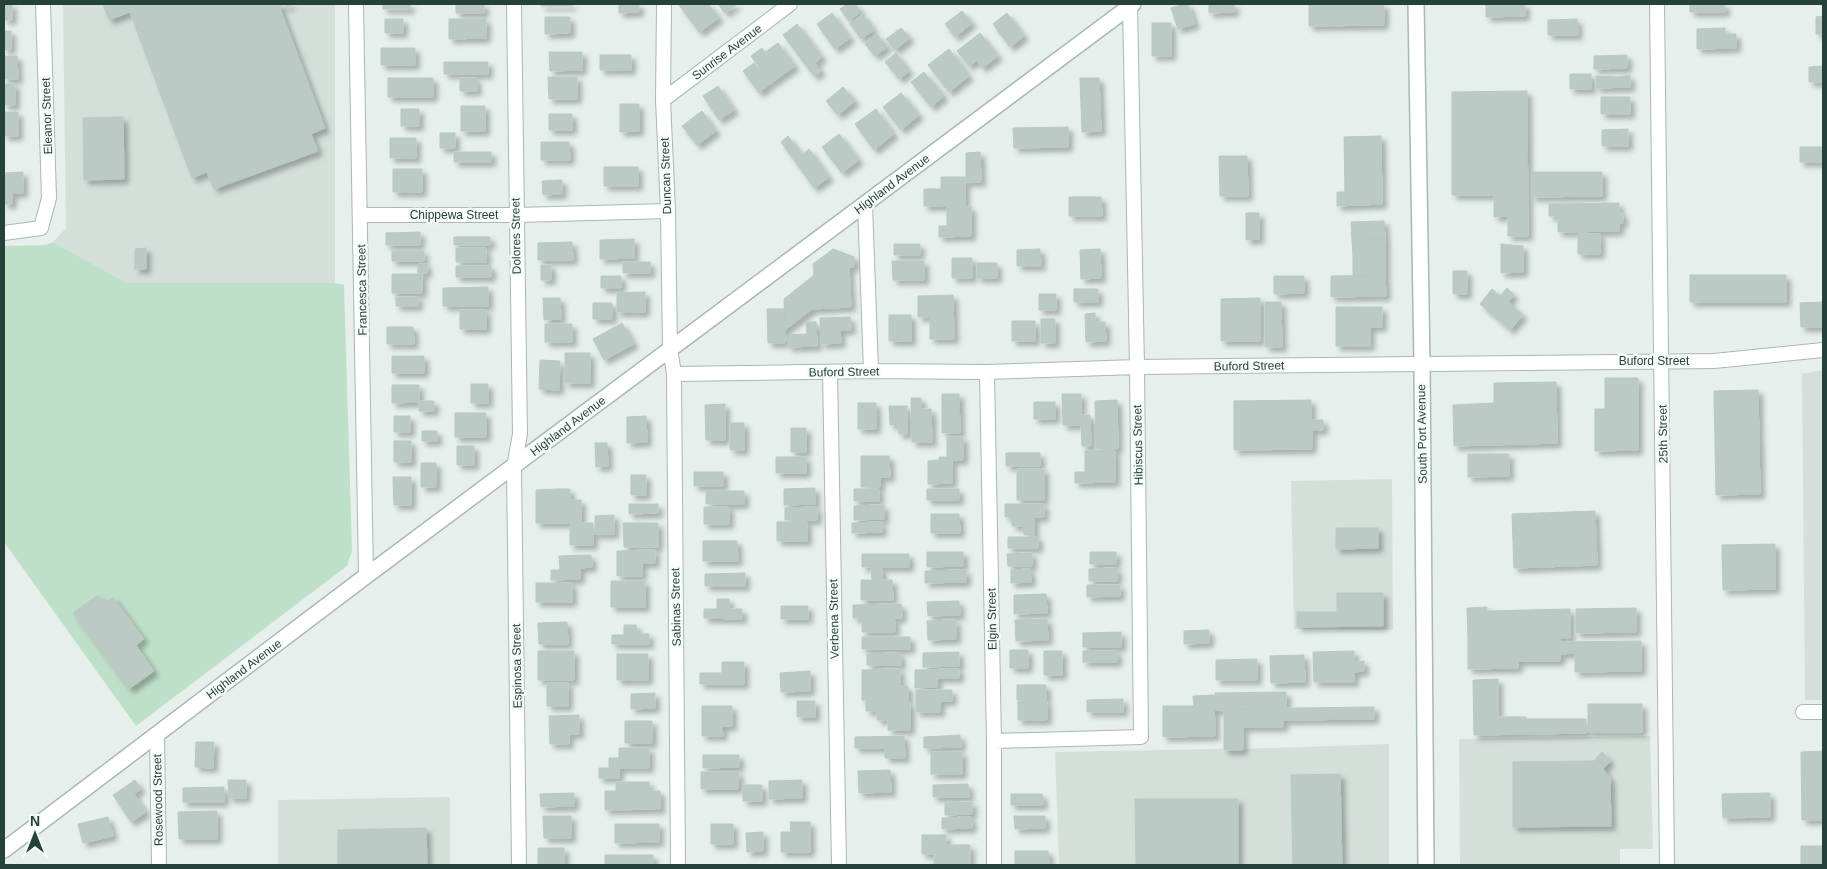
<svg xmlns="http://www.w3.org/2000/svg" width="1827" height="869" font-family="Helvetica,sans-serif">
	<style>
		.built { fill: #d4dfda }
		.green { fill: #bfe0c8 }
		.building { fill: #bbcac4; stroke: #b8c9c2; filter: url(#shadow) }
		.lines { fill: none; stroke-linecap: round; stroke-linejoin: round }
		.minor-casing { stroke: #a8b8b2; stroke-width: 16 }
		.tertiary-casing { stroke: #a8b8b2; stroke-width: 18 }
		.secondary-casing { stroke: #a4bbb3; stroke-width: 18 }
		.minor { stroke: #fff; stroke-width: 14 }
		.tertiary { stroke: #fff; stroke-width: 15 }
		.secondary { stroke: #fff; stroke-width: 15 }
		.labels { text-anchor: middle; dominant-baseline: central; stroke-width: 5; stroke-linejoin: round; paint-order: stroke }
		.street-label { font-size: 12px; fill: #24423a; stroke: #f7fbf9 }
	</style>
	<defs>
		<filter id="shadow"><feDropShadow dx="4.5" dy="4.5" stdDeviation="2.5" flood-color="#0004"/></filter>
	</defs>
	<rect width="100%" height="100%" fill="#e6efeb"/>
	<!-- built -->
	<path class="built" d="M63 4H335V283H127L53 242 66 228Z
		M1823 370V700H1805L1802 374Z
		M1392 479 1393 630 1294 629 1291 481Z
		M1650 736 1653 849H1620V865H1460L1459 739Z
		M1389 744V865H1059L1055 752 1273 748Z
		M450 797V865H278V800Z"/>
	<!-- green -->
	<path class="green" d="M53 242 127 283H335L344 285 352 551 347 566 136 726 4 542V246L46 245Z"/>
	<!-- building -->
	<path class="building" d="M4 4H12V20H4Z
		M103 4H290L289 7 282 4 280 8 325 128 311 134 318 151 214 189 207 172 192 178 130 12 109 20Z
		M383 4H410V9H383Z
		M456 4H484V13H456Z
		M541 4H572V6H541Z
		M619 4H639V12L619 13Z
		M681 4H708L719 18 699 32 679 5Z
		M718 4H737L725 13Z
		M847 4H855L861 11 849 21 840 9Z
		M1184 4H1188L1195 24 1178 29 1171 8Z
		M1209 4H1234V12L1209 13Z
		M1309 4H1384V25L1309 26Z
		M1486 4H1525V16L1486 17Z
		M1690 4H1725V12H1690Z
		M962 11 972 23 955 37 945 24Z
		M832 13 850 38 835 49 817 24Z
		M1007 13 1024 36 1010 47 993 24Z
		M863 14 874 30 861 39 850 24Z
		M1823 16V34H1816V17Z
		M545 17H570V33L545 34Z
		M385 19H403V33H385Z
		M449 19H486V38L449 39Z
		M1577 19 1578 35H1548V20Z
		M1152 23H1171V56H1152Z
		M797 24 822 57 815 63 821 71 814 76 783 35Z
		M901 28 910 38 895 50 886 39Z
		M1725 28V34H1736V48L1697 49V29Z
		M4 31H11V49L4 50Z
		M980 33 998 56 982 68 977 60 969 66 957 51Z
		M877 34 887 47 875 56 865 44Z
		M778 43 795 66 771 83 751 56 762 48 765 52Z
		M381 48H415V65H381Z
		M949 49 969 76 949 92 928 65Z
		M549 52H582V70L550 71Z
		M896 53 909 71 899 79 885 62Z
		M600 55H631V70H600Z
		M1627 55V68L1594 69V56Z
		M4 56H17L18 79H4Z
		M444 62H488V74H444Z
		M754 63 770 84 759 93 743 71Z
		M1823 66V82H1809V67Z
		M924 72 944 96 931 107 911 82Z
		M1570 74H1591V89H1570Z
		M1630 75V87L1596 88V76L1619 77Z
		M548 77H577V99H549Z
		M388 78H433V97H388Z
		M460 78H476L477 91H460Z
		M1080 78H1099L1101 131 1082 132Z
		M4 84H15V105H4Z
		M718 86 734 110 719 120 703 96Z
		M843 87 855 101 838 115 826 101Z
		M1527 91 1528 236H1508V216L1494 217V195H1452V92Z
		M901 93 919 115 901 130 883 107Z
		M1601 97H1630V114H1601Z
		M620 104H639V131L620 132Z
		M461 106H485V131H461Z
		M401 109H419V126H401Z
		M876 109 894 134 874 150 855 124Z
		M702 111 716 131 697 145 682 126Z
		M4 112H18V136H4Z
		M549 114H572V130H549Z
		M123 117 124 179 84 180 83 118Z
		M1068 127V147L1014 148 1013 128Z
		M1628 129V146H1602V130Z
		M440 133H455V148H440Z
		M839 134 859 160 842 173 822 147Z
		M788 136 802 155 809 149 829 177 814 188 781 142Z
		M1381 136 1382 204 1337 206V192H1345L1344 137Z
		M390 138H416V158H390Z
		M541 142H569L570 160H541Z
		M1800 147H1823V162H1800Z
		M454 152H491V162H454Z
		M980 152 981 182H966V153Z
		M1219 156H1247L1248 196H1220Z
		M604 167H638V186H604Z
		M393 169H422V192H393Z
		M23 172V193H12V204H4V173Z
		M1532 172H1602V196L1532 197Z
		M941 177H965V206H924V189H941Z
		M562 180V194L543 195 542 181Z
		M1069 197H1101L1102 216H1069Z
		M1619 203V213H1623V223H1619V231L1558 232V216H1549V204Z
		M947 207H971V236L939 237V226H947Z
		M1246 213H1259V239L1246 240Z
		M1384 221 1385 239 1352 240 1351 222Z
		M420 232V245H386V233Z
		M1578 234H1600V254H1578Z
		M454 237H490V245H454Z
		M634 239V258L600 259V240Z
		M1385 239V257H1353L1352 240Z
		M572 242 573 260H538V243Z
		M894 244H920V255H894Z
		M1501 244 1523 246V272L1501 273Z
		M146 248V269H135V249Z
		M456 248H486V262H456Z
		M833 249 854 257V267H849L851 307 812 309 785 330 784 299 814 275 813 264Z
		M1040 249 1041 266H1017V250Z
		M1100 249 1101 278 1081 279 1080 250Z
		M392 251H424V261H392Z
		M1353 257H1385V275L1353 276Z
		M952 258H972V278H952Z
		M892 261H924V280H893Z
		M623 262H650V273H623Z
		M977 263H997V278H977Z
		M418 264H427V273H418Z
		M541 265H551V280H541Z
		M456 266H491V277H456Z
		M1453 271H1467V294H1453Z
		M392 274H422V293H392Z
		M1385 275 1386 296 1331 297V276Z
		M1690 275H1786V302H1690Z
		M601 276H621V288H601Z
		M1274 276H1304V293L1274 294Z
		M488 287V306H443V288Z
		M1507 288 1514 295 1508 302 1523 315 1510 330 1480 304 1492 289 1500 296Z
		M1074 289H1098V302H1074Z
		M645 292V312H617V293Z
		M1039 294H1056V310H1039Z
		M953 295 954 339H930V317H918V296Z
		M396 297H418V306H396Z
		M543 298H560L561 319 544 320Z
		M1260 298V341H1221V299Z
		M1265 302H1281L1282 347H1265Z
		M1823 302V327H1801L1800 303Z
		M593 303H612V319H593Z
		M1336 307H1382V327H1370V346H1336Z
		M767 309H784L785 343H768Z
		M460 310H486V329H460Z
		M1095 313V322H1105L1106 341 1086 342 1085 314Z
		M889 315H911V341H889Z
		M850 317 851 330H840L841 343 821 344 820 318Z
		M1041 319H1055V343H1041Z
		M1012 321H1035V341H1012Z
		M806 322H816L817 346 788 347 787 335 807 334Z
		M622 323 634 344 604 360 593 339Z
		M545 324H572V342H545Z
		M387 327H413L414 344H387Z
		M565 353H590V383H565Z
		M392 356H424V373H392Z
		M540 360 560 361 559 390 539 389Z
		M1605 378H1638V450L1595 451V409H1605Z
		M1556 382 1557 443 1454 446 1453 405 1494 403V383Z
		M471 384H488V403H471Z
		M392 385H419V402L392 403Z
		M1758 390 1760 494 1716 495 1714 391Z
		M942 394H959L960 433H942Z
		M1062 394H1081V415H1090L1091 446H1082L1081 425H1063Z
		M911 398H921V409H931L932 442H912Z
		M1117 400 1118 448 1096 449 1095 401Z
		M1311 400V420H1323V430H1312V449L1234 450V401Z
		M419 401H434V411H419Z
		M1034 402H1055V419H1034Z
		M858 403H876V429H858Z
		M725 404V440H706L705 405Z
		M889 406H907V434H899L898 424 890 425Z
		M455 413H486V437H455Z
		M394 416H410V432H394Z
		M646 416 647 442 627 443V417Z
		M730 423H744V450H730Z
		M791 428H806V452H791Z
		M422 431H437V441H422Z
		M947 437H963V460H952V483L928 484V461L939 460V457H947Z
		M394 441H411V462H394Z
		M595 443H607L608 466 596 467Z
		M457 446H474V465H457Z
		M1115 450V482L1075 483V472H1085V451Z
		M1006 453H1040V466H1006Z
		M1468 454H1509V476L1468 477Z
		M861 456H889L890 477H880V487H861Z
		M776 457H806V473H776Z
		M421 463H436V487H421Z
		M1017 469H1044V500H1017Z
		M694 472H723V486H694Z
		M631 475H646V495H631Z
		M393 477H411V505H394Z
		M815 488V504L784 505V489Z
		M558 489H570V500H581V523H593V545H570V523H536V490Z
		M854 489H879V501H854Z
		M927 489H959V500H927Z
		M706 491H744V504H706Z
		M629 504H658V513L629 514Z
		M1005 504H1044V517H1005Z
		M884 505V519L854 520V506Z
		M704 507H729V524H704Z
		M817 507V520H785V508Z
		M1595 511 1597 565 1514 568 1512 514Z
		M931 514H959L960 533H931Z
		M614 515V534H595V516Z
		M1012 518H1034V535H1024L1023 526H1012Z
		M777 522H807V541H777Z
		M882 522V532L852 533V523Z
		M623 523H658V547H624Z
		M1336 528H1378V548L1336 549Z
		M1008 537H1038V548H1008Z
		M703 541H737L738 561H703Z
		M1775 544V589L1723 590 1722 545Z
		M655 550V563H642V576H617V551Z
		M927 552H963V566L927 567Z
		M1090 552H1116V564H1090Z
		M1032 553V566H1008L1007 554Z
		M862 554H909V567H862Z
		M591 555 592 567 580 568V579L551 580V570H560L559 556Z
		M1117 568V581H1089V569Z
		M871 569H882V580H892L893 600H861V580H872Z
		M1030 569 1031 582 1011 583V570Z
		M966 570V582L925 583V571Z
		M745 573V586H705V574Z
		M611 581H645V607H611Z
		M536 583H572V602H536Z
		M1087 585H1120V596L1087 597Z
		M1337 593H1383V626L1297 627V612H1337Z
		M1046 594 1047 613 1014 614V595Z
		M98 595 105 603 113 597 144 639 136 645 154 671 129 689 73 613Z
		M717 599H729V609H742V619L704 618V609H717Z
		M959 601 960 615 928 616 927 602Z
		M901 604 902 618H853V605Z
		M781 606H808V619H781Z
		M1487 607V611L1570 609V638H1468L1467 608Z
		M1636 608V632L1576 633V609Z
		M1047 619 1048 640 1016 641 1015 620Z
		M862 620H895V632H862Z
		M956 620V639L928 640 927 621Z
		M567 622 568 644H539L538 623Z
		M624 625H636L637 634H649V644H612V635H624Z
		M1209 630V643L1184 644V631Z
		M1121 632V647H1083V633Z
		M862 637H910V649H862Z
		M1468 638H1560V642L1641 641V671L1575 672V653L1560 654V661H1518V668L1468 669Z
		M1010 650H1028V668H1010Z
		M538 651H574V680H538Z
		M1044 651H1062V675H1044Z
		M1083 651H1117V662H1083Z
		M1354 651V662L1364 661V671L1354 672V682H1314L1313 652Z
		M959 652V666L923 667V653Z
		M900 653 901 665H867V654Z
		M617 654H648V680H617Z
		M1304 655 1305 682 1271 683 1270 656Z
		M1257 659V680H1216V660Z
		M722 662H744V684H700V673H722Z
		M900 669V686H908V700H862V670Z
		M959 669V678H937V687L915 688V670Z
		M810 671V691L781 692 780 673Z
		M1498 679V717H1526V719H1586V733L1474 735 1473 680Z
		M547 683H568V706H547Z
		M1017 685H1046V699L1017 700Z
		M916 690H952V701H940V712H916Z
		M1286 692V708L1215 710V693Z
		M655 693V708L631 709V694Z
		M1214 695 1215 736 1163 737V706H1194L1193 696Z
		M1123 699V712H1087V700Z
		M797 701H815V717H797Z
		M866 701 910 702V730H888V720H877V711H866Z
		M1018 701H1047V720H1018Z
		M1588 704H1642V732H1588Z
		M702 706H732V726H722L723 736H702Z
		M1374 707V719L1283 720V727H1243V750H1224V709Z
		M579 715V734H569V744H550L549 716Z
		M625 721H652V743H625Z
		M960 735 961 747 924 748V737Z
		M904 736 905 758H885V748H855V737Z
		M196 742H214L213 768 195 767Z
		M619 748H649V768H619V778H599V768H609V758H619Z
		M1823 751V820H1802L1801 752Z
		M931 752H962V774H931Z
		M1602 752 1610 761 1603 769 1610 778 1611 826 1513 827V762L1594 761Z
		M703 755H739V767L703 768Z
		M890 770 891 792 859 793 858 771Z
		M701 772H739L738 789H701Z
		M1340 774 1342 865H1293L1291 775Z
		M135 780 141 789 134 794 146 812 131 822 113 795Z
		M228 780H246V798H229Z
		M802 780V798L769 799V781Z
		M616 782H649V791H660V809L605 810V791H616Z
		M968 784 969 797H933V785Z
		M743 785H762V801H743Z
		M224 787V802H183V788Z
		M574 793V806L541 807 540 794Z
		M1770 793V817L1723 818 1722 794Z
		M1011 794H1042L1043 805H1011Z
		M1135 799H1238V865H1136Z
		M972 802V814L945 815V803Z
		M217 811V839H179L178 812Z
		M543 816H571V838H544Z
		M1014 816H1045V828L1015 829Z
		M108 817 113 836 83 843 78 824Z
		M971 817 972 828 942 829V818Z
		M790 822H810V852H781V832H791Z
		M615 824H659V842L615 843Z
		M711 824H733V844H711Z
		M426 828 427 865H338V830Z
		M763 832V851L747 852 746 833Z
		M922 835H946V845H970V865H922L934 864V854H922Z
		M1801 846H1823V865H1801Z
		M538 848H564V865H538Z
		M1015 851H1048L1049 865H1015Z
		M605 855H653V865H605Z"/>
	<g class="lines">
		<defs>
			<path id="minor" d="M356 4 366 576
				M514 4 520 434 514 467 519 865
				M664 4 663 100 668 211 670 348 674 374 678 865
				M1657 4 1667 865
				M663 100 790 4
				M865 204 871 371
				M361 215H516L668 211
				M4 233 41 228 49 198 43 4
				M830 372 839 865
				M987 372 994 741V865
				M674 374 871 371 987 372 1137 367 1714 361 1823 350
				M1803 712H1823
				M157 735 159 865
				M994 741 1141 737 1137 367 1130 6"/>
			<path id="tertiary" d="M4 850 366 576 1133 4"/>
			<path id="secondary" d="M1416 4 1422 364 1426 865"/>
		</defs>
		<!-- minor casing -->
		<use href="#minor" class="minor-casing"/>
		<!-- tertiary casing -->
		<use href="#tertiary" class="tertiary-casing"/>
		<!-- secondary casing -->
		<use href="#secondary" class="secondary-casing"/>
		<!-- minor -->
		<use href="#minor" class="minor"/>
		<!-- tertiary -->
		<use href="#tertiary" class="tertiary"/>
		<!-- secondary -->
		<use href="#secondary" class="secondary"/>
	</g>
	<g class="labels">
		<!-- street labels -->
		<g class="street-label">
			<text transform="translate(727 52) rotate(-37)">Sunrise Avenue</text>
			<text transform="translate(47 116) rotate(-92)">Eleanor Street</text>
			<text transform="translate(666 176) rotate(-92)">Duncan Street</text>
			<text transform="translate(892 184) rotate(-37)">Highland Avenue</text>
			<text x="454" y="215">Chippewa Street</text>
			<text transform="translate(516 236) rotate(-91)">Dolores Street</text>
			<text transform="translate(362 290) rotate(-91)">Francesca Street</text>
			<text x="1654" y="361">Buford Street</text>
			<text transform="translate(1249 366) rotate(-1)">Buford Street</text>
			<text transform="translate(844 372) rotate(-1)">Buford Street</text>
			<text transform="translate(568 426) rotate(-37)">Highland Avenue</text>
			<text transform="translate(1422 434) rotate(-91)">South Port Avenue</text>
			<text transform="translate(1663 434) rotate(-91)">25th Street</text>
			<text transform="translate(1138 445) rotate(-91)">Hibiscus Street</text>
			<text transform="translate(676 607) rotate(-91)">Sabinas Street</text>
			<text transform="translate(834 619) rotate(-91)">Verbena Street</text>
			<text transform="translate(992 619) rotate(-91)">Elgin Street</text>
			<text transform="translate(517 666) rotate(-91)">Espinosa Street</text>
			<text transform="translate(244 669) rotate(-37)">Highland Avenue</text>
			<text transform="translate(158 800) rotate(-91)">Rosewood Street</text>
		</g>
	</g>
	<!-- border -->
	<rect width="1827" height="869" fill="none" stroke="#24423a" stroke-width="10"/>
	<!-- north arrow -->
	<g transform="translate(35 834)" stroke="#f7fbf9" stroke-width="4" paint-order="stroke">
	<path d="M0-4L9 19L0 12L-9 19Z" fill="#24423a"/>
	<text y="-8" font-size="14" font-weight="bold" text-anchor="middle" fill="#24423a">N</text>
	</g>
</svg>
